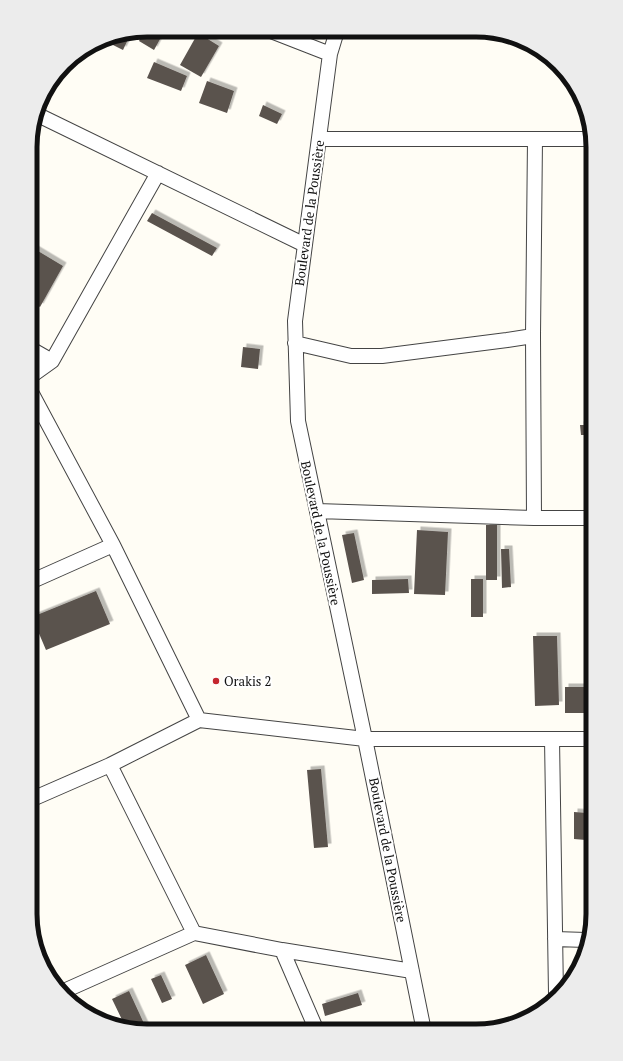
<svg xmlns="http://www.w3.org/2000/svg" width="623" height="1061" font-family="'PT Serif',serif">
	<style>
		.building { fill: #5a524d; filter: url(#shadow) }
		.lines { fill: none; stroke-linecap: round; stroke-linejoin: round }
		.street-casing { stroke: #444; stroke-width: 16 }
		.street { stroke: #fff; stroke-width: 14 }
		.poi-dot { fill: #c4262e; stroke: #fff; stroke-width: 1.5 }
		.labels { text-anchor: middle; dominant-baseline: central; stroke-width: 4; stroke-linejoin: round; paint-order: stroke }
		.street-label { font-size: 13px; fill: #111; stroke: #fff }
		.poi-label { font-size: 13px; fill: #111; stroke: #fff; text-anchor: start }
		.rim { fill: none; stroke: #111; stroke-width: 5 }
	</style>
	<defs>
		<filter id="shadow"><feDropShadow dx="3.5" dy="-3.5" stdDeviation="0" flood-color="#0004"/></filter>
	</defs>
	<rect width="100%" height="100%" fill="#fffdf5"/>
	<!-- building -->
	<path class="building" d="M145 30H165L154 50 139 41Z
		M131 33 123 50 109 43 112 37Z
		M198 33 219 46 201 77 180 65Z
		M154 62 187 76 181 91 147 78Z
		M207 81 234 91 227 113 199 103Z
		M263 105 282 114 277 124 259 116Z
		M152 213 217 248 212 256 147 221Z
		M33 248 63 266 40 307 31 301V251Z
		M243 347 260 349 258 369 241 367Z
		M580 425H593V435H581Z
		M486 525H497V580H486Z
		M417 530 448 532 445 595 414 594Z
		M354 533 364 580 352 583 342 535Z
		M501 549H509L511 587 502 588Z
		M408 579 409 593 372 594V580Z
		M471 579H483V617H471Z
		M96 591 110 624 46 650 32 617Z
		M533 636H557L559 705 535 706Z
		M565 687H586V713H565Z
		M321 769 328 847 314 848 307 770Z
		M574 812 587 813 586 840 574 839Z
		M206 955 224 994 203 1004 185 965Z
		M161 975 172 999 162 1003 151 979Z
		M129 991 147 1030H131L126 1028 112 999Z
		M358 993 362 1005 325 1016 322 1004Z"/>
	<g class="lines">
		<defs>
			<path id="street" d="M271 31 330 54
				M337 31 330 54 295 321 298 421 365 739 424 1031
				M36 114 305 245
				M319 139H592
				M295 343 351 356H382L507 340 533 336
				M31 349 52 361
				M31 376 52 361 158 173
				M31 392 113 545 199 720
				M317 511 534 518H593
				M534 518 533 336 535 139
				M30 582 113 545
				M552 739 556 994
				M110 765 194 933 282 950 412 971
				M30 800 110 765 199 720 365 739H593
				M555 939 586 940
				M282 950 317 1031
				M64 991 194 933"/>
		</defs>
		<!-- street casing -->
		<use href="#street" class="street-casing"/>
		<!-- street -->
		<use href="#street" class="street"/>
	</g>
	<!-- markers -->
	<circle class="poi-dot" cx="216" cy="681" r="4"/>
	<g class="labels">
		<!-- street labels -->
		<g class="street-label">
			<text transform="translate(309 213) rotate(-82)">Boulevard de la Poussière</text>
			<text transform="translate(321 533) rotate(78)">Boulevard de la Poussière</text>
			<text transform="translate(388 850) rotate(79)">Boulevard de la Poussière</text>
		</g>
		<!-- poi labels -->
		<g class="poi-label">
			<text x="224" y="681">Orakis 2</text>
		</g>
	</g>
	<!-- crop -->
	<path d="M0 0H623V1061H0ZM147 37H476A110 110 0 0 1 586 147V914A110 110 0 0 1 476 1024H147A110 110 0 0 1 37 914V147A110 110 0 0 1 147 37Z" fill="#ececec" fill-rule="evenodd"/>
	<path class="rim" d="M147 37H476A110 110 0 0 1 586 147V914A110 110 0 0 1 476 1024H147A110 110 0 0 1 37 914V147A110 110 0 0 1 147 37Z"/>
</svg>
